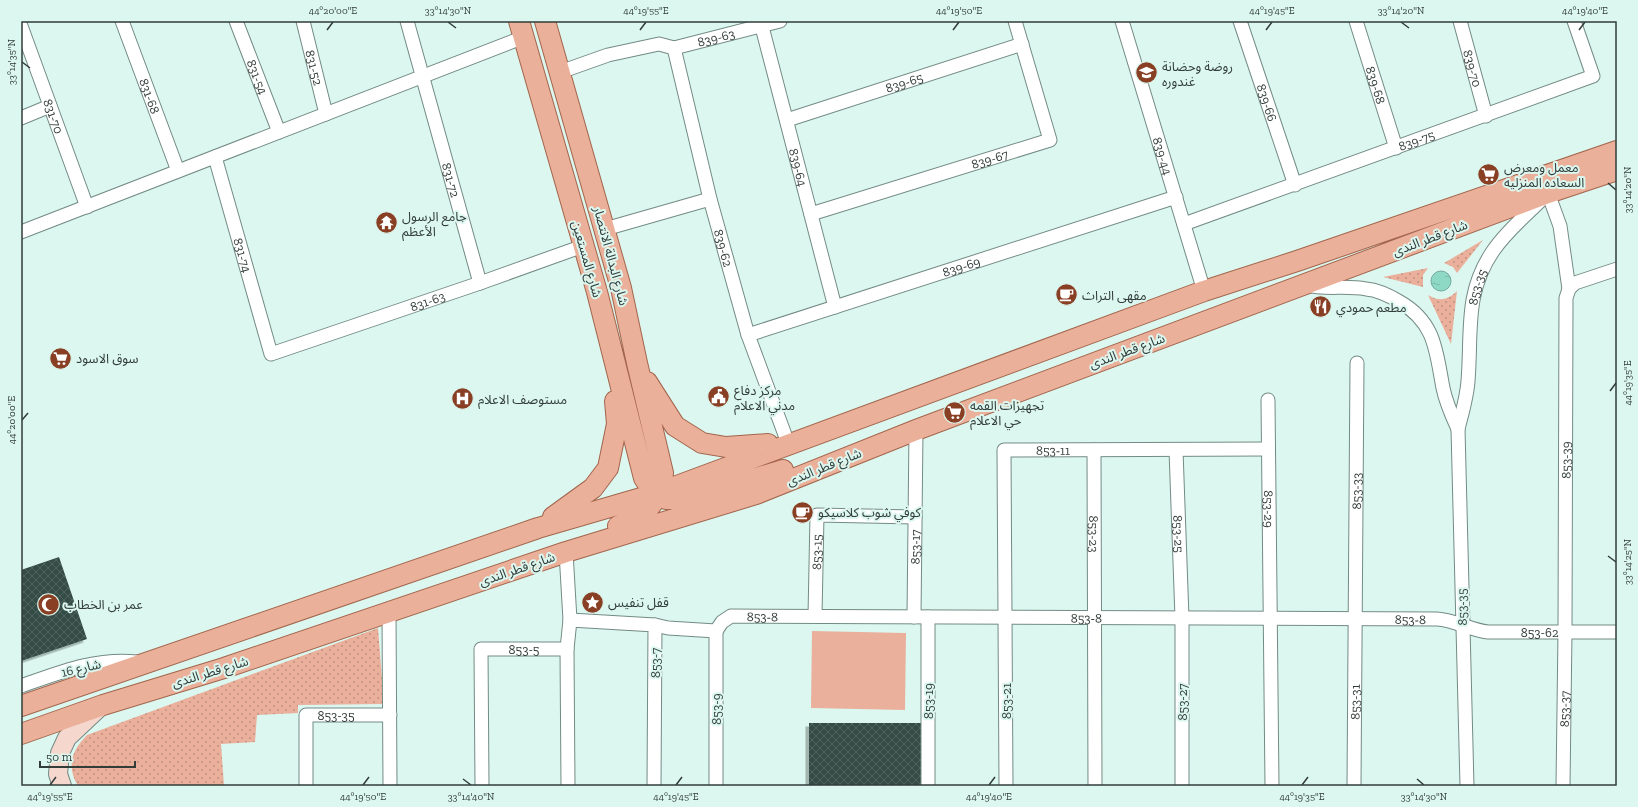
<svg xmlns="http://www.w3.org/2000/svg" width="1638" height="807" font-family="'Zilla Slab','Noto Sans Arabic',serif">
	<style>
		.green { fill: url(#green-dots) }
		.pitch { fill: #eab09c }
		.water { fill: url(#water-ripples); stroke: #72aa9c }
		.building { fill: url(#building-cross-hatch); filter: url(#shadow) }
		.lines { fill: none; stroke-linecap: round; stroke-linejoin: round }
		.street-casing { stroke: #738b85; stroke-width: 15 }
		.secondary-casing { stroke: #738b85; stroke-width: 20 }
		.primary-casing { stroke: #a2654d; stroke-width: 22 }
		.street { stroke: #fff; stroke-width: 13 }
		.secondary { stroke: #f5d7cd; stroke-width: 18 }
		.primary { stroke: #ebb09a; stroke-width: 20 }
		.ticks { fill: none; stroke: #323d3a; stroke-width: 1.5 }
		.labels { text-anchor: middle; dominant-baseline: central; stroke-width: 4; stroke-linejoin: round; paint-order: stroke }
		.street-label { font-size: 13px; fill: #323d3a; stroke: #dcf7ef }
		.poi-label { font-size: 13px; fill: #323d3a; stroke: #dcf7ef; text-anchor: start }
		.neatline { fill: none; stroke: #323d3a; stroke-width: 1.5 }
		.ticks-label { font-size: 10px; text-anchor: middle; fill: #323d3a }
	</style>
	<defs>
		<pattern id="green-dots" width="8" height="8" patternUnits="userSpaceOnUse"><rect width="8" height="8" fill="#eab09c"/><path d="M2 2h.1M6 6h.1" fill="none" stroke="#be9080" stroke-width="1.8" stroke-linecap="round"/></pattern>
		<pattern id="water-ripples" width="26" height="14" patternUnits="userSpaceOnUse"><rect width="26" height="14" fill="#8ed8c6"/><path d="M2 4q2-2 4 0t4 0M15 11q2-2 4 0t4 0" fill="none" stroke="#7bbaab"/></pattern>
		<pattern id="building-cross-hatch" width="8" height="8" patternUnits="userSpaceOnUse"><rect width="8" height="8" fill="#344b45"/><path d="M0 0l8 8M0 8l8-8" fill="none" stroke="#50635e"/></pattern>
		<filter id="shadow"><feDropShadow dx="-3.5" dy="3.5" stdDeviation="0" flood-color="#0004"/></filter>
	</defs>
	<rect width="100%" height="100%" fill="#dcf7ef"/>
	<!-- green -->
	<path class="green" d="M1483 240 1457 273 1453 267 1444 263Z
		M1428 268 1423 275V287L1383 277Z
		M1457 291 1451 344 1428 295C1439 302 1448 300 1457 291Z
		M378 628 384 704 298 705V713L257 715 255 742 221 744 224 786H78C66 766 72 750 87 735Z"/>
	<!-- pitch -->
	<path class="pitch" d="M812 631 906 633 905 710 811 708Z"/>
	<!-- water -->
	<path class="water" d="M1431 281a10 10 0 1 1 20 0a10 10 0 1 1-20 0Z"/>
	<!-- building -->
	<path class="building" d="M59 557 87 639 21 661V570Z
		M809 723H921V786H809Z"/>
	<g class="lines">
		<defs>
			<g id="street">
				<path id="s1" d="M122 21 178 171"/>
				<path id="s2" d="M236 21 279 132"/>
				<path id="s3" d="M303 21 326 114"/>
				<path id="s4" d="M407 21 480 283"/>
				<path id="s5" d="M1122 21 1204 291"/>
				<path id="s6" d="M1240 21 1295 185"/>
				<path id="s7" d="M1356 21 1396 148"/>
				<path id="s8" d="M1460 21 1486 116"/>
				<path id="s9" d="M21 26 87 207"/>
				<path id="s10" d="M762 27 835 307"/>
				<path id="s11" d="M674 48 710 199 748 335 788 443"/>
				<path id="s12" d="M560 72 608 55 659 44 674 48 780 21"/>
				<path d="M21 118 50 106"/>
				<path id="s13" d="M787 120 1022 44"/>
				<path id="s14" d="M215 157 271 354 480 283 583 246"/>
				<path id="s15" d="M811 214 1050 140 1015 21"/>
				<path id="s16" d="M1184 224 1593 76 1574 21"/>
				<path d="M605 229 710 199"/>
				<path d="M21 232 524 37"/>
				<path d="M1305 285C1327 290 1346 285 1366 289 1379 290 1390 296 1400 302 1436 323 1436 352 1443 388 1446 403 1452 416 1458 429"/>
				<path id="s17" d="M748 335 1176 197"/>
				<path id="s18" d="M1268 400 1272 786"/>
				<path id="s19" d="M1094 450 1095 786"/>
				<path id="s20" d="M1176 450 1182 618V786"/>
				<path d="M566 552 570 620"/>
				<path d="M389 613 390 786"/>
				<path id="s21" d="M815 616 817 515 915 517"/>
				<path id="s22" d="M914 617 916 430"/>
				<path d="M928 617V786"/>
				<path d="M655 625 668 628 716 631"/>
				<path id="s23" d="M716 631 722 622 731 616 1437 619C1455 620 1470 630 1488 632H1617"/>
				<path d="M716 631V786"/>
				<path d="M567 649 570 620 655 625 654 786"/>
				<path d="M21 686C61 672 94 658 137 662"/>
				<path id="s24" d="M306 786V715H390"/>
				<path id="s25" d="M482 786 481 649H567L568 786"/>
				<path id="s26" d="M1006 786 1004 450 1268 449"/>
				<path id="s27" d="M1354 786 1357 363"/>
				<path id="s28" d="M1467 786 1458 429C1462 413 1467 397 1468 381 1472 333 1464 293 1493 251 1508 229 1530 212 1548 193L1560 226 1569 289"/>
				<path id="s29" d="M1563 786 1565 632 1566 298 1569 289 1575 283 1617 269"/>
			</g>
			<path id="secondary" d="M62 786 58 774 60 753 67 738 101 706"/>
			<path id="primary" d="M519 21 597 292 644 478 649 486 666 499H687L783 470
				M545 21 621 288 637 363 663 473C662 488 654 506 641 515 634 519 625 523 618 526
				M647 382 675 426 702 443 726 447 768 444
				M553 517 593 488 608 468 617 424 615 401
				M21 706 538 528 658 493 1204 291 1297 261 1617 151
				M21 734 103 705 224 668 566 552 756 494 916 430 1548 193 1617 170"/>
		</defs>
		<!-- street casing -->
		<use href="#street" class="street-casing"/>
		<!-- secondary casing -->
		<use href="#secondary" class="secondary-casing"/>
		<!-- primary casing -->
		<use href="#primary" class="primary-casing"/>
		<!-- street -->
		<use href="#street" class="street"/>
		<!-- secondary -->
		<use href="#secondary" class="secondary"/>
		<!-- primary -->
		<use href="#primary" class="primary"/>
	</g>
	<!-- ticks -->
	<path class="ticks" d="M448 22 456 28M1401 22 1409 28M327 30 333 22M640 30 646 22M953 30 959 22M1266 30 1272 22M1579 30 1585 22M22 62 30 68M1608 183 1616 190M1610 391 1616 383M22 420 28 413M1608 556 1616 562M463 779 471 785M1417 779 1424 785M50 785 56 777M363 785 369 777M676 785 682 777M989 785 995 777M1302 785 1308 777"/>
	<!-- icons -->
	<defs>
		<symbol id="school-disc" viewBox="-11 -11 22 22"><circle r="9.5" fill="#883f23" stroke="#dcf7ef"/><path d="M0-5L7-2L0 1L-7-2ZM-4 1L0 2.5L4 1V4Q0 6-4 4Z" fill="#fff"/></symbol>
		<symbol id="supermarket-disc" viewBox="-11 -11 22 22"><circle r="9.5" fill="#883f23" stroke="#dcf7ef"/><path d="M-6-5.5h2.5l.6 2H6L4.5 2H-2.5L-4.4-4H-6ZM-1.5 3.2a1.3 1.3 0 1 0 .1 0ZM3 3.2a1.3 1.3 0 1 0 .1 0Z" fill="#fff"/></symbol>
		<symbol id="temple-disc" viewBox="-11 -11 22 22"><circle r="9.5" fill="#883f23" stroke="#dcf7ef"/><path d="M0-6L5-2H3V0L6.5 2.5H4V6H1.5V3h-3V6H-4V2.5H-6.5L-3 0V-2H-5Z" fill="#fff"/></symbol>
		<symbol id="cafe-disc" viewBox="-11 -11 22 22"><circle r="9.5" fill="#883f23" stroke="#dcf7ef"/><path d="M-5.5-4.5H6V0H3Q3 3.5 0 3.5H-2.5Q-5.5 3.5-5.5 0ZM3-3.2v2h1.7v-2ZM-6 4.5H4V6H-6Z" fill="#fff"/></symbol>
		<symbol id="restaurant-disc" viewBox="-11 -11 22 22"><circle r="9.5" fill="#883f23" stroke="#dcf7ef"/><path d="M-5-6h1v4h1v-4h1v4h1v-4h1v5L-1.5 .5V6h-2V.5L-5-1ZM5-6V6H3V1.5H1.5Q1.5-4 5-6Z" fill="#fff"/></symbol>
		<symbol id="civic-disc" viewBox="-11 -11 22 22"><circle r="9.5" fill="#883f23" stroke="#dcf7ef"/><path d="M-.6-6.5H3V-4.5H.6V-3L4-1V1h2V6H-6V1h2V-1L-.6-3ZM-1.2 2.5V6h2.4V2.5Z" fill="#fff"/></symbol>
		<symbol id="hospital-disc" viewBox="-11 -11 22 22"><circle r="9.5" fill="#883f23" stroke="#dcf7ef"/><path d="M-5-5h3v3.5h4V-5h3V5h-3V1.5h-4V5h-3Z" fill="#fff"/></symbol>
		<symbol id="sight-disc" viewBox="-11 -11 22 22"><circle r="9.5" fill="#883f23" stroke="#dcf7ef"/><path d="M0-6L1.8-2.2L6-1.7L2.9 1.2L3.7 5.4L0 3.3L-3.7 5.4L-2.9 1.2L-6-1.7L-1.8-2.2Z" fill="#fff"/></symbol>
		<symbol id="mosque-disc" viewBox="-11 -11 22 22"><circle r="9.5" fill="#883f23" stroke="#dcf7ef"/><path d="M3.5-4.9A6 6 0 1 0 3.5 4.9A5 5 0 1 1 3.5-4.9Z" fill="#fff"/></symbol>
	</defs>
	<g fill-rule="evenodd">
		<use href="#school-disc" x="1134" y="60" width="25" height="25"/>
		<use href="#supermarket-disc" x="1476" y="162" width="25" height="25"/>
		<use href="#temple-disc" x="374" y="210" width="25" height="25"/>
		<use href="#cafe-disc" x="1054" y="282" width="25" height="25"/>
		<use href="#restaurant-disc" x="1308" y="294" width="25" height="25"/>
		<use href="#supermarket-disc" x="48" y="346" width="25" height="25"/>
		<use href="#civic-disc" x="706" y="384" width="25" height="25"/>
		<use href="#hospital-disc" x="450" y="386" width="25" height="25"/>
		<use href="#supermarket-disc" x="942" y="400" width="25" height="25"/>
		<use href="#cafe-disc" x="790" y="500" width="25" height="25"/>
		<use href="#sight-disc" x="580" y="590" width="25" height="25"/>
		<use href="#mosque-disc" x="36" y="592" width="25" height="25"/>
	</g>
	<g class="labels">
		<!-- street labels -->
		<g class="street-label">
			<text stroke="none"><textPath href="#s12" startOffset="162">839-63</textPath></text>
			<text stroke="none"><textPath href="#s3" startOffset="48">831-52</textPath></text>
			<text stroke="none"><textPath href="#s8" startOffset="49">839-70</textPath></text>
			<text stroke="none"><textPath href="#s2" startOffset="60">831-54</textPath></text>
			<text stroke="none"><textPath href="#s13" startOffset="123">839-65</textPath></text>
			<text stroke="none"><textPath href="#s7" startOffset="67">839-68</textPath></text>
			<text stroke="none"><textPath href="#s1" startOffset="80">831-68</textPath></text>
			<text stroke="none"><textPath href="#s6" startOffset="86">839-66</textPath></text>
			<text stroke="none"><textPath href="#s9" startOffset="96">831-70</textPath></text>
			<text stroke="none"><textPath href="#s16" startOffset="247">839-75</textPath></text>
			<text stroke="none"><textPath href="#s5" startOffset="141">839-44</textPath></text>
			<text stroke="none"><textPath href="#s15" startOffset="187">839-67</textPath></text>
			<text stroke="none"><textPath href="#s10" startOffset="145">839-64</textPath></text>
			<text stroke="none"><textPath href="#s4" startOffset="165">831-72</textPath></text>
			<text transform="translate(1430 238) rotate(-21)">شارع قطر الندى</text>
			<text stroke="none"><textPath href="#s11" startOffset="206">839-62</textPath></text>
			<text stroke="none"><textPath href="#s14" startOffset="102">831-74</textPath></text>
			<text transform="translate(611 256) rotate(75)">شارع البدالة الانتصار</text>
			<text transform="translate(587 259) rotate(74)">شارع المستعين</text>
			<text stroke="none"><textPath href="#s17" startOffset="224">839-69</textPath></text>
			<text stroke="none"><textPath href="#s28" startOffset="501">853-35</textPath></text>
			<text stroke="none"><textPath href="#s14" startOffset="370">831-63</textPath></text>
			<text transform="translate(1127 351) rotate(-20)">شارع قطر الندى</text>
			<text stroke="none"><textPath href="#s26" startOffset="385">853-11</textPath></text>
			<text stroke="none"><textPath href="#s29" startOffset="326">853-39</textPath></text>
			<text transform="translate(824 467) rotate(-22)">شارع قطر الندى</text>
			<text stroke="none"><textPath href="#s27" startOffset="295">853-33</textPath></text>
			<text stroke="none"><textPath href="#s18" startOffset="109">853-29</textPath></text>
			<text stroke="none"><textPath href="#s19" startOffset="84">853-23</textPath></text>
			<text stroke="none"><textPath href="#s20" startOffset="84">853-25</textPath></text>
			<text stroke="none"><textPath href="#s22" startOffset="70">853-17</textPath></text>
			<text stroke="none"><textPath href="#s21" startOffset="64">853-15</textPath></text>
			<text transform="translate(517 569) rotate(-19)">شارع قطر الندى</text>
			<text transform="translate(1462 607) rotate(-91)">853-35</text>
			<text stroke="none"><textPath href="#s23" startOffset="53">853-8</textPath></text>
			<text stroke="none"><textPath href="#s23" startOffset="377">853-8</textPath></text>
			<text stroke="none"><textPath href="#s23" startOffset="701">853-8</textPath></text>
			<text stroke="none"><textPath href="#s23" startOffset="832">853-62</textPath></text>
			<text stroke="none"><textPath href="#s25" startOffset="180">853-5</textPath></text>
			<text transform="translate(655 663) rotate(-90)">853-7</text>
			<text transform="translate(81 668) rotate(-13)">شارع 16</text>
			<text transform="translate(210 672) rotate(-17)">شارع قطر الندى</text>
			<text transform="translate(928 701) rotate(-90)">853-19</text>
			<text transform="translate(1006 701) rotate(-90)">853-21</text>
			<text transform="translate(1182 702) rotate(-90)">853-27</text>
			<text stroke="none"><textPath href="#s27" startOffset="84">853-31</textPath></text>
			<text transform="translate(716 709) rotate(-90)">853-9</text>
			<text stroke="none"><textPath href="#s29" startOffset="77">853-37</textPath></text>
			<text stroke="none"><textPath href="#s24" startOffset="101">853-35</textPath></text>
		</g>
		<!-- poi labels -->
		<g class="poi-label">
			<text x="1162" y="66">روضة وحضانة<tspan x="1162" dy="15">غندوره</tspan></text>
			<text x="1504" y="167">معمل ومعرض<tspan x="1504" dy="15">السعاده المنزليه</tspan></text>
			<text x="402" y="216">جامع الرسول<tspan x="402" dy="15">الأعظم</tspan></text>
			<text x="1082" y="295">مقهى التراث</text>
			<text x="1336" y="307">مطعم حمودي</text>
			<text x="76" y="358">سوق الاسود</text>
			<text x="734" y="390">مركز دفاع<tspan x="734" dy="15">مدني الاعلام</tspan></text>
			<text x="478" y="399">مستوصف الاعلام</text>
			<text x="970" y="405">تجهيزات القمه<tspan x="970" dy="15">حي الاعلام</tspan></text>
			<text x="818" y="512">كوفي شوب كلاسيكو</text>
			<text x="608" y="602">قفل تنفيس</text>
			<text x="64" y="604">عمر بن الخطاب</text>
		</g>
	</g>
	<!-- border -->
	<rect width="1638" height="807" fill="none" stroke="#dcf7ef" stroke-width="44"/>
	<!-- scale -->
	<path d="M40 761v6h95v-6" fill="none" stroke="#323d3a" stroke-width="2"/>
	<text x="46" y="761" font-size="12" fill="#323d3a" stroke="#dcf7ef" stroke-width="3" paint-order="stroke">50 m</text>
	<rect x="22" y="22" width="1594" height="763" class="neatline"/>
	<g class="ticks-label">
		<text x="333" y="14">44°20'00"E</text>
		<text x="448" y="14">33°14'30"N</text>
		<text x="646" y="14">44°19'55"E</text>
		<text x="959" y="14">44°19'50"E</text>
		<text x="1272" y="14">44°19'45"E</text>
		<text x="1401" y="14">33°14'20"N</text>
		<text x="1585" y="14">44°19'40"E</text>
		<text transform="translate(11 62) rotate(-90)" y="4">33°14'35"N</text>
		<text transform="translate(1627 190) rotate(-90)" y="4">33°14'20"N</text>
		<text transform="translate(1627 383) rotate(-90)" y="4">44°19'35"E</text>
		<text transform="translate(11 420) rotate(-90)" y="4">44°20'00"E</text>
		<text transform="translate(1627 562) rotate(-90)" y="4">33°14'25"N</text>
		<text x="50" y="800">44°19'55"E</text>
		<text x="363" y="800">44°19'50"E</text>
		<text x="471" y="800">33°14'40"N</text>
		<text x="676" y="800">44°19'45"E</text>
		<text x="989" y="800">44°19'40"E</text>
		<text x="1302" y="800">44°19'35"E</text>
		<text x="1424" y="800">33°14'30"N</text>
	</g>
</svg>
